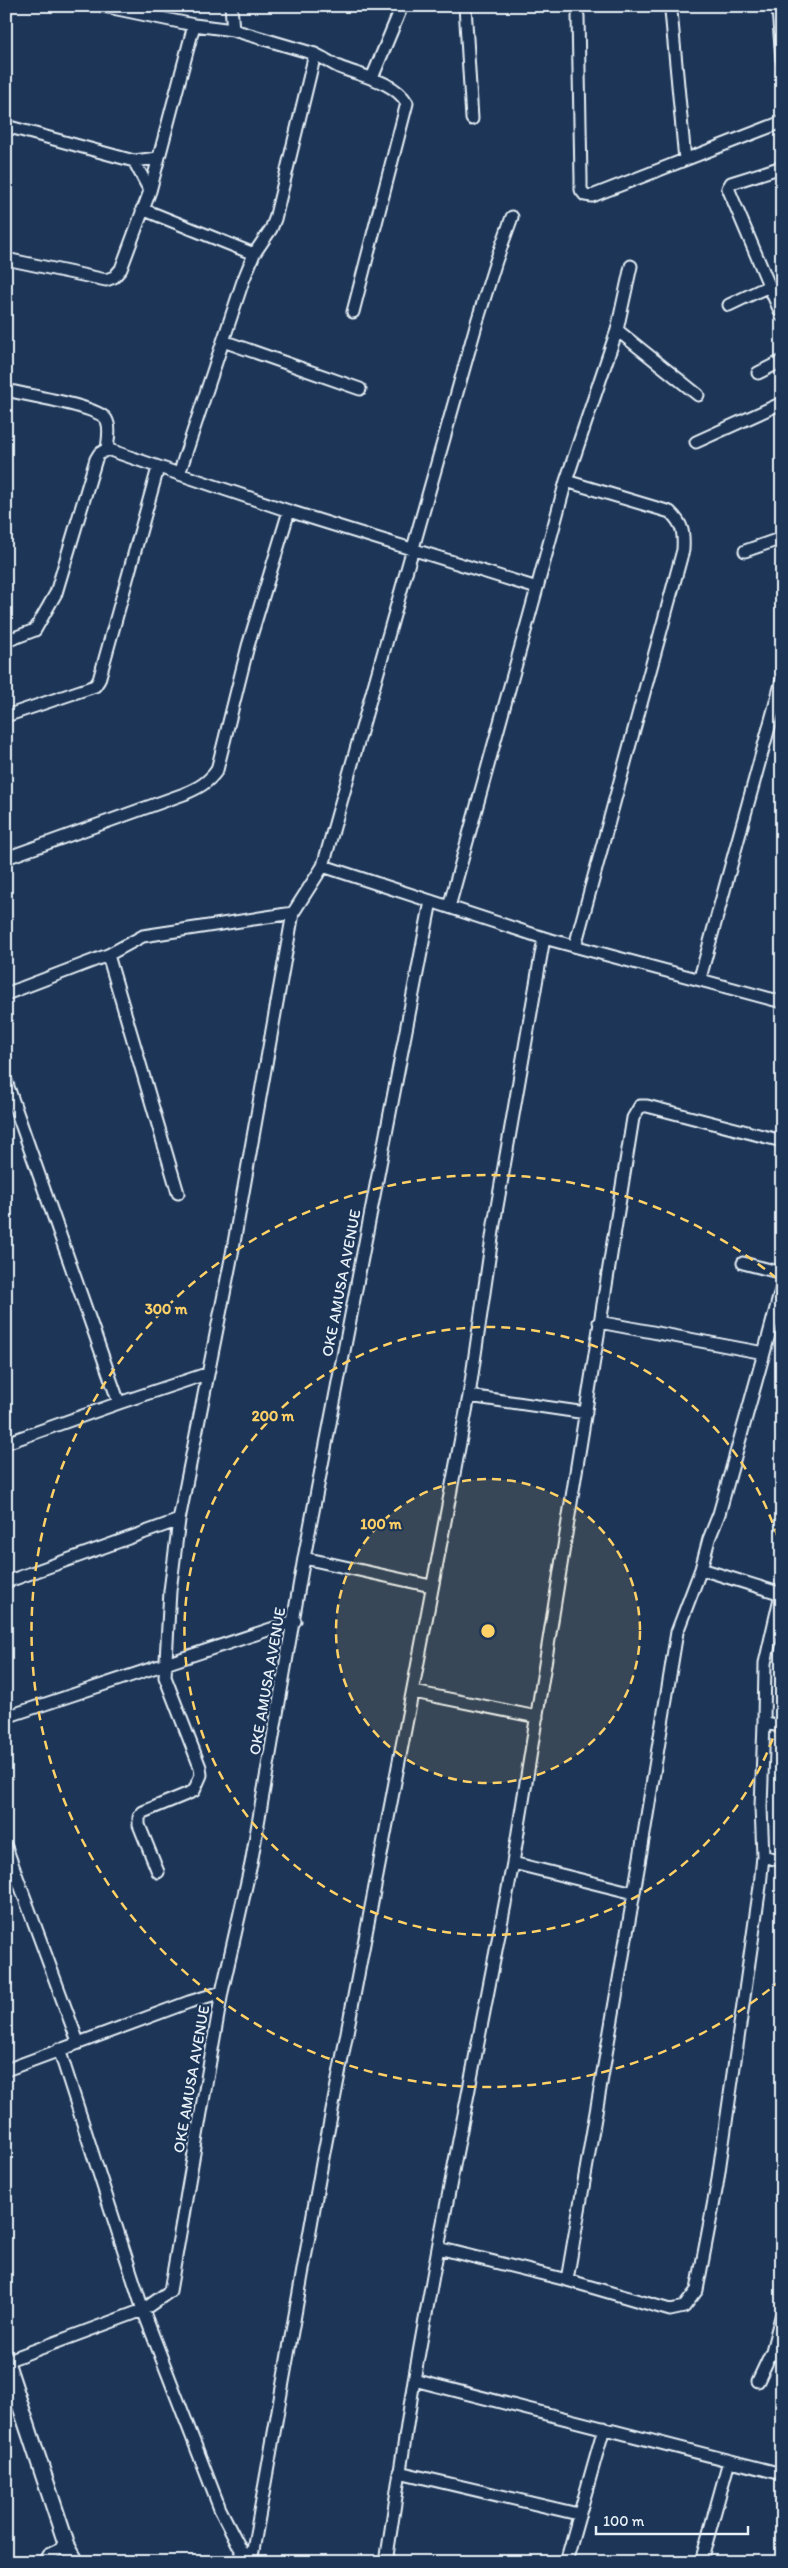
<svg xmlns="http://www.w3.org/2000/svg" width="788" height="2568" font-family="Itim,sans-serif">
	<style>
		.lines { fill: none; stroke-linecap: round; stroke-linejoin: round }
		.street-casing { stroke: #e8f1f8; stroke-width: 15 }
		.secondary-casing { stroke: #e8f1f8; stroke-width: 19 }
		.street { stroke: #1d3557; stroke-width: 11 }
		.secondary { stroke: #1d3557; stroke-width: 15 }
		.ring { fill: none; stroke: #ffd166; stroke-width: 2.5; stroke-dasharray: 9 6 }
		.labels { text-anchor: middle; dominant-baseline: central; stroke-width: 4.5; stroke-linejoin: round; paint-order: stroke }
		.street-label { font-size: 16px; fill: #e8f1f8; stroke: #1d3557 }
		.centre { fill: #ffd166; stroke: #1d3557; stroke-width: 2.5 }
		.ring-label { font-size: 15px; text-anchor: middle; font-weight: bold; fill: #ffd166; stroke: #1d3557; stroke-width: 4.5; stroke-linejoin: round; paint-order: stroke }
	</style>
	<rect width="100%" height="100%" fill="#1d3557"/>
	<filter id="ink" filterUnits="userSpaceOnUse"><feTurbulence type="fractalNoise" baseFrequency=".02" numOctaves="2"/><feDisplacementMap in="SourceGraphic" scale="10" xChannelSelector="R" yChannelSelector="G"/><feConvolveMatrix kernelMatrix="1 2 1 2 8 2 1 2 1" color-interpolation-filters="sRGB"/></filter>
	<g filter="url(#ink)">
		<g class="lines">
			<defs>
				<path id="street" d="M103 6 194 25 233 30 315 54
					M231 6 233 30
					M465 6 472 119
					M778 9 782 60
					M671 11 685 160
					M578 16 581 179V190L585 195 592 196 782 122
					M372 78 402 6
					M6 126 134 161 158 158
					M134 161 150 191
					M782 167 731 183 728 188 782 316
					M142 209 254 254
					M6 259 106 280 114 277 121 269 150 191 194 25
					M729 305 769 286
					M617 330 698 395
					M223 341 360 389
					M758 373 782 361
					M6 390C26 395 97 406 106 419 111 427 108 440 107 449L179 474
					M696 442 782 403
					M566 481 670 512C683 524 684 533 683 550L575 946
					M289 511 179 474 243 281 254 254 271 229 275 219 315 54C323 58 331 63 339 67 361 76 394 81 407 103L353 312
					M745 551 782 538
					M537 588 566 481 617 330 631 266
					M6 641 35 630 56 593 96 459 99 454 107 449
					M6 716 95 686 99 680 158 468
					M6 858 184 794C198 788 208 783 217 770L248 646 289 511 537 588 449 907
					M323 866 477 322 496 261 512 217
					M544 938 782 1002
					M108 955 178 1193
					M700 978 782 680
					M6 994 108 955 143 936 293 913 323 866 544 938 494 1224 469 1396 322 2163 251 2562
					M6 1081 119 1403 206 1374
					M743 1263 782 1273
					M599 1322 764 1353 782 1286
					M469 1396 586 1413
					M6 1443 119 1403
					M304 1558 431 1586
					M701 1569 782 1594
					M6 1582 179 1520
					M414 1692 537 1717
					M6 1717 295 1621
					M764 1722 765 1663 781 1594
					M6 1847 78 2042
					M763 1856 782 1861
					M513 1863 634 1893
					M158 1872 139 1825V1817L143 1812 194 1791 201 1775 200 1767 165 1677 170 1591 179 1520 232 1254 293 913
					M59 2049 143 2310 220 2509 241 2550 247 2556H252
					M6 2070 189 2002 222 1992
					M438 2248 567 2280 670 2310 684 2307 697 2290 717 2185 760 1886 763 1856 761 1807 764 1722 782 1727
					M567 2280 642 1846 677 1632 701 1569 709 1539 719 1514 764 1353
					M6 2361 143 2310 170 2291 222 1992 251 1864 304 1558 431 901
					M414 2380 782 2474
					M758 2381 772 2351 782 2313
					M399 2472 578 2514
					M44 2562 48 2555 67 2546
					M386 2562 414 2380 438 2248 513 1863 633 1118 640 1106H647L782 1141
					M566 2562 604 2428
					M701 2562 729 2461"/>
				<path id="secondary" d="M6 2362 67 2546 76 2562"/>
			</defs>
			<!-- street casing -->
			<use href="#street" class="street-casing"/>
			<!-- secondary casing -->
			<use href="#secondary" class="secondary-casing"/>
			<!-- street -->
			<use href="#street" class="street"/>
			<!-- secondary -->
			<use href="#secondary" class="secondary"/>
		</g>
	</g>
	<!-- distance rings -->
	<circle cx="488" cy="1631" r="152" fill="#ffd166" fill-opacity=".12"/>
	<g class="ring">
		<circle cx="488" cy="1631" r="152"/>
		<path d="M782 1710A304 304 0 1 1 782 1552"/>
		<path d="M781 1980A456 456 0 1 1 781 1282"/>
	</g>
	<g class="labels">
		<!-- street labels -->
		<g class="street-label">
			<text transform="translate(341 1283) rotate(-79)">OKE AMUSA AVENUE</text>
			<text transform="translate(267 1681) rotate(-80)">OKE AMUSA AVENUE</text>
			<text transform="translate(191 2079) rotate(-80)">OKE AMUSA AVENUE</text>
		</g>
	</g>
	<circle cx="488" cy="1631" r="8" class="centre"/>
	<g class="ring-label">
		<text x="166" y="1314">300 m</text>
		<text x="273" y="1421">200 m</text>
		<text x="381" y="1529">100 m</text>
	</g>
	<!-- margin -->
	<rect width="788" height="2568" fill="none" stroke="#1d3557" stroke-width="25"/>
	<rect x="12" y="12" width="763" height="2543" fill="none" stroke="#e8f1f8" stroke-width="2" filter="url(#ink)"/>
	<!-- scale -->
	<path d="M596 2526v8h152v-8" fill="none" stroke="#e8f1f8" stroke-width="2.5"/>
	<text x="603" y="2526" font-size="15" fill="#e8f1f8" stroke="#1d3557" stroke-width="4" paint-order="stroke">100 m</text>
</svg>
